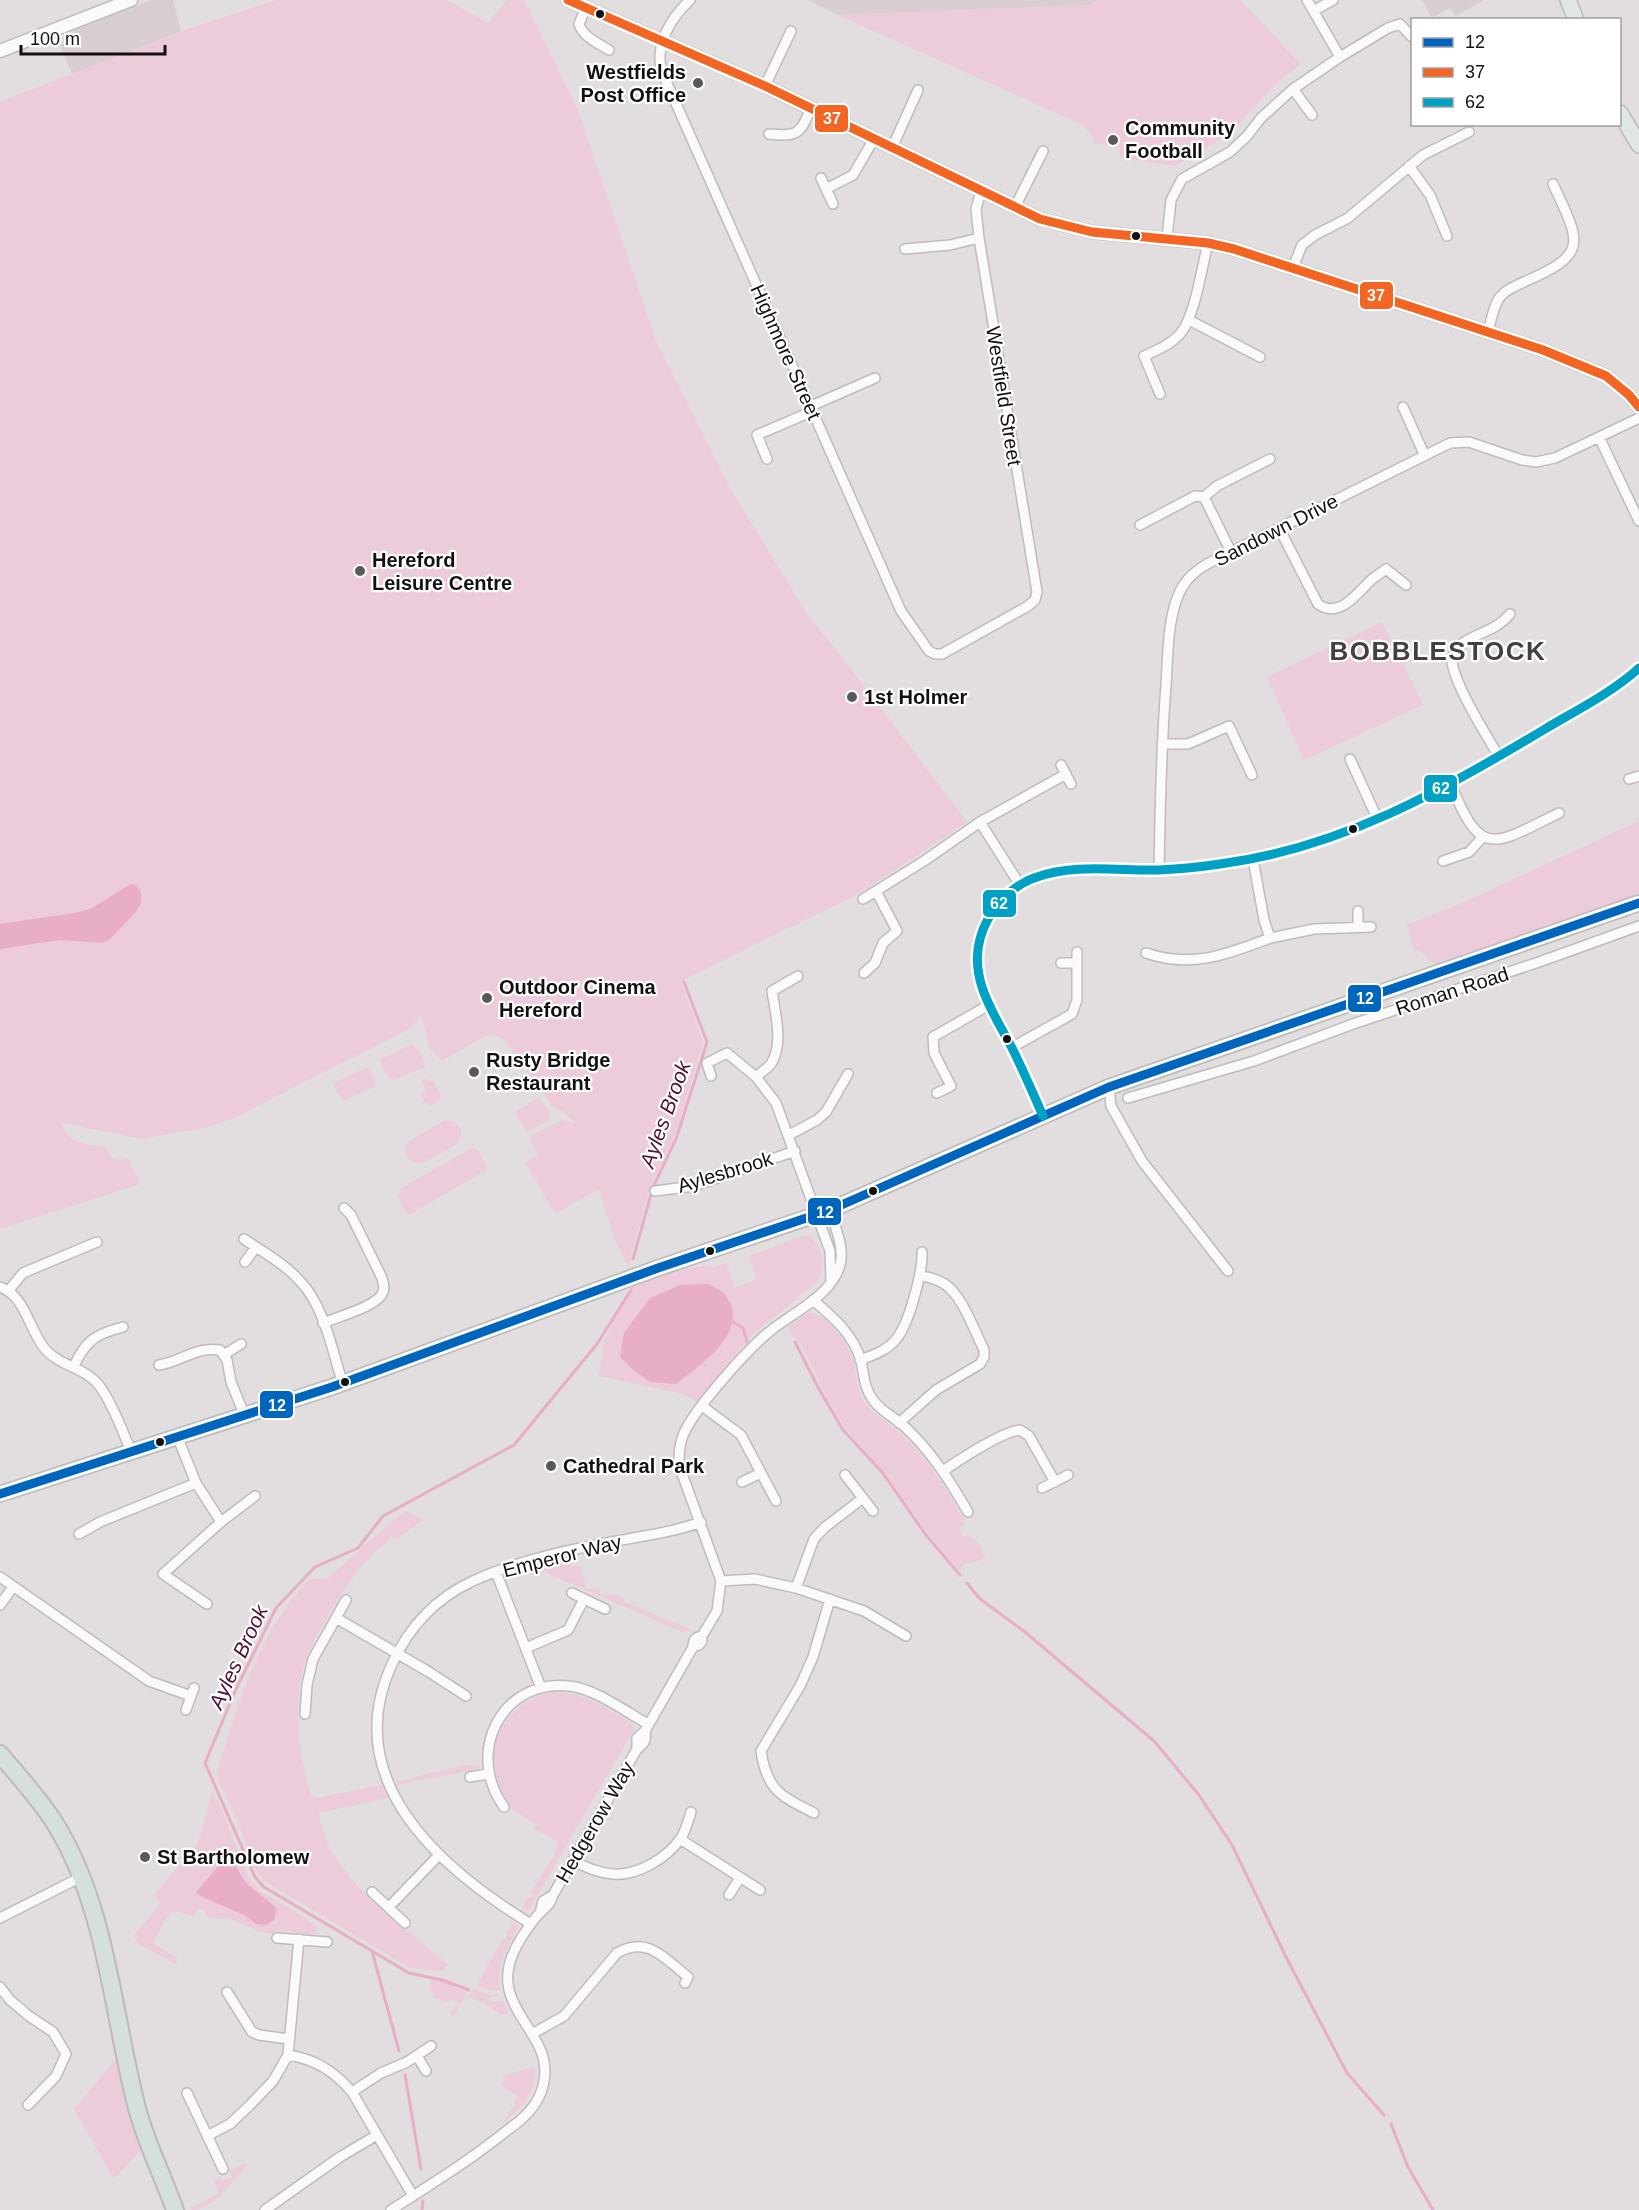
<svg xmlns="http://www.w3.org/2000/svg" width="1639" height="2210" font-family="Arial,sans-serif">
	<style>
		.built { fill: #d8cdd1 }
		.green { fill: #ecccda }
		.water { fill: #e8adc7 }
		.lines { fill: none; stroke-linecap: round; stroke-linejoin: round }
		.stream { stroke: #e8adc7; stroke-width: 3 }
		.minor-casing { stroke: #bfbbbd; stroke-width: 12 }
		.tertiary-casing { stroke: #bfbbbd; stroke-width: 15 }
		.primary-casing { stroke: #bcbabb; stroke-width: 18 }
		.trunk-casing { stroke: #bcbabb; stroke-width: 20 }
		.minor { stroke: #fbfafa; stroke-width: 9 }
		.tertiary { stroke: #fbfafa; stroke-width: 12 }
		.primary { stroke: #dfe6e5; stroke-width: 15 }
		.trunk { stroke: #d5dfde; stroke-width: 16 }
		.bus-1-casing { stroke: #fff; stroke-width: 14 }
		.bus-2-casing { stroke: #fff; stroke-width: 14 }
		.bus-3-casing { stroke: #fff; stroke-width: 14 }
		.bus-1 { stroke: #0065bd; stroke-width: 9 }
		.bus-2 { stroke: #f26522; stroke-width: 9 }
		.bus-3 { stroke: #01a1c5; stroke-width: 9 }
		.bus-dot { fill: #131011; stroke: #fff; stroke-width: 2 }
		.poi-dot { fill: #5b5859; stroke: #fff; stroke-width: 2 }
		.labels { text-anchor: middle; dominant-baseline: central; stroke-width: 4.5; stroke-linejoin: round; paint-order: stroke }
		.poi-label { font-size: 20px; font-weight: bold; fill: #131011; stroke: #fff; text-anchor: start }
		.street-label { font-size: 20px; fill: #131011; stroke: #fff }
		.water-label { font-size: 21px; font-style: italic; fill: #540e35; stroke: #fff }
		.district-label { font-size: 26px; font-weight: bold; letter-spacing: 1.5px; fill: #443f41; stroke: #fff }
		.line-badge { stroke: #fff; stroke-width: 2 }
		.badge-label { font-size: 16px; text-anchor: middle; font-weight: bold; fill: #fff }
	</style>
	<rect width="100%" height="100%" fill="#e2dddf"/>
	<!-- built -->
	<path class="built" d="M151 0H173L181 31 72 74 60 45 67 42 73 31Z
		M808 0H1098L1090 5 838 15Z
		M1422 0H1484L1456 16 1450 8 1432 18Z"/>
	<!-- green -->
	<path class="green" d="M276 0H447L488 23 507 0H524L578 110 655 339 730 488 807 614 845 661 967 822 860 893 681 981 703 1042 675 1136 651 1184 628 1266 615 1240 599 1189 555 1214 525 1162 538 1155 529 1137 562 1120 576 1124 562 1111 554 1108 505 1041 496 1035 485 1036 442 1061 429 1047 421 1013 417 1021 409 1029 230 1120 209 1127 142 1139 62 1123C67 1143 86 1146 104 1146L112 1158 120 1160 128 1158 140 1184 0 1229V102L181 31Z
		M1098 0H1240L1301 64 1276 84 1228 135 1175 166 1120 157V147L1094 144 1095 139 1083 125 838 15 1090 5Z
		M1382 622 1423 705 1304 760 1267 677Z
		M1639 821V894L1437 966 1419 951 1414 950 1406 925 1458 905Z
		M411 1044 420 1052 426 1067 391 1081 381 1065V1059Z
		M368 1067 375 1079V1087L344 1100 337 1093 333 1083Z
		M425 1079 434 1082 441 1096 439 1101 430 1106 428 1103H426L420 1094 426 1091 421 1080Z
		M538 1098 551 1114 548 1121 527 1132 515 1112Z
		M445 1120C456 1120 467 1130 458 1141 455 1146 448 1149 443 1152 430 1159 411 1173 405 1151L409 1141Z
		M472 1148 478 1150 487 1168 485 1171 412 1213 408 1214 405 1211 398 1197 401 1188Z
		M808 1234C824 1248 826 1263 818 1281L752 1335 697 1401 683 1394 599 1376 604 1340 631 1286 677 1269 711 1265 712 1268 726 1262 735 1288 757 1279 749 1256Z
		M808 1313C827 1312 848 1344 853 1360 857 1372 855 1384 861 1396 870 1414 886 1420 900 1433 926 1458 946 1486 962 1518L965 1517 964 1525 959 1529 962 1536C978 1534 980 1547 986 1559L965 1564 959 1570 928 1533 884 1472 845 1428 828 1400 801 1344 791 1334 788 1327Z
		M407 1511 423 1520 398 1538 391 1537C386 1545 380 1547 374 1553 367 1560 359 1568 353 1577 338 1598 309 1644 303 1669 292 1712 300 1754 311 1796L315 1795 316 1798 382 1785 388 1798 319 1813C323 1859 370 1899 402 1929L405 1928 448 1965 443 1971 410 1968 263 1880 255 1869 235 1815 216 1776C230 1730 243 1683 266 1640 277 1617 293 1598 309 1579L328 1578 398 1516Z
		M570 1558 572 1567 581 1566 586 1589 599 1588 601 1595 616 1594 624 1598 623 1601 692 1630 690 1632 680 1631 533 1567Z
		M551 1692C585 1692 603 1707 632 1723L634 1729 529 1910 523 1911 521 1910 528 1897 531 1898 533 1894 531 1892 557 1850 555 1848 558 1842 534 1828 536 1825 508 1806 510 1803C475 1760 499 1705 551 1692Z
		M465 1765 480 1766 478 1769 398 1785 396 1781 414 1779V1777Z
		M212 1792 222 1810 248 1877 260 1891 295 1911 317 1927 315 1933 310 1934 275 1930 274 1934 260 1932 233 1920 209 1918 206 1916 204 1909H198L194 1916 178 1912 170 1913 152 1943 178 1958 176 1964 140 1945 133 1936 161 1903 154 1895 198 1843Z
		M513 1922 518 1926C508 1949 495 1964 500 1991L486 1989 477 1985 503 1938 506 1939 508 1935 506 1934Z
		M431 1980 442 1981 467 1993 452 2020 451 2012 458 2005 455 1999 446 2002 435 1998 430 1988Z
		M474 1989 488 1995 501 1994 489 1998 490 2002 503 2001 509 2013 501 2015 482 2001 481 2003 469 1997Z
		M116 2059 126 2104 142 2149 114 2179 74 2109Z
		M535 2067C537 2094 520 2109 501 2125L515 2105 514 2102 518 2096 502 2086 504 2075Z
		M245 2164 247 2166C232 2181 213 2210 192 2210L191 2208 219 2193 213 2180 221 2177 223 2181 232 2177 230 2171Z"/>
	<!-- water -->
	<path class="water" d="M131 884 136 885 141 893V903L136 912 110 939 103 943 60 940 0 949V924L74 913 90 909Z
		M709 1284C714 1287 721 1290 725 1294 726 1295 729 1301 730 1302 745 1336 699 1366 676 1384L650 1382 632 1369 620 1357 624 1333 650 1298 680 1285Z
		M226 1857 234 1860C244 1889 258 1890 277 1909L274 1920 266 1925 256 1924 244 1915 202 1897 196 1892Z"/>
	<g class="lines">
		<!-- stream -->
		<path class="stream" d="M633 1259 653 1187 676 1139 707 1042 684 982
			M731 1321 743 1328 747 1342
			M795 1342 819 1389 843 1430 882 1472 926 1535 960 1575
			M967 1583 979 1598 1025 1632 1154 1741 1199 1795 1232 1845 1287 1959 1347 2073 1384 2115
			M372 1951 409 1973 442 1980 469 1990
			M399 2051 372 1951 264 1887 255 1877 205 1763 237 1687 276 1608 315 1567 358 1548 383 1516 514 1445 597 1344 631 1290
			M405 2075 421 2169
			M1391 2124 1408 2167 1433 2210
			M422 2210 423 2201"/>
		<defs>
			<path id="minor" d="M690 0C671 18 654 45 662 72L901 611 929 651 935 654H942L1028 606 1035 600 1037 592 979 238 976 209 981 191
				M1307 0 1340 57
				M586 7 579 24C583 37 598 43 609 50
				M1313 11 1333 0
				M765 86 791 31
				M1293 89 1312 115
				M769 134C798 137 800 134 811 108
				M892 148 918 90
				M1409 166 1430 195 1447 236
				M821 178 833 204
				M826 189 853 175 874 139
				M1015 207 1043 151
				M1167 238 1171 200 1182 179 1230 152 1247 136 1261 118 1293 89 1340 57 1388 28 1400 24 1412 37
				M905 249 950 245 979 238
				M1292 270 1302 245 1315 235 1348 218 1423 155 1469 132
				M1189 320 1260 357
				M1488 331C1491 322 1493 308 1498 300 1503 291 1515 286 1524 282 1590 254 1580 242 1553 184
				M1160 394 1144 356C1157 350 1170 345 1180 334 1195 317 1202 266 1208 243
				M811 406 875 378
				M1403 407 1424 454
				M1599 437 1639 521
				M767 459 757 435 813 411
				M1204 497 1231 552
				M1140 525 1195 496 1204 497 1217 486 1270 459
				M1279 528 1318 604C1337 618 1354 598 1367 584 1372 578 1380 574 1386 569L1406 585
				M1162 744H1188L1229 726 1252 775
				M1499 757C1486 734 1456 688 1452 662 1451 654 1458 648 1463 643 1479 632 1497 630 1510 614
				M1350 759 1378 820
				M1061 765 1071 784
				M1629 779 1639 776
				M1451 784C1481 861 1495 844 1559 813
				M980 822 1020 885
				M1253 859 1264 920 1270 938 1314 929 1371 927
				M1443 861 1469 852 1482 838
				M1159 870C1160 808 1161 747 1166 686 1168 655 1167 608 1185 583 1195 568 1215 560 1231 552L1450 443 1469 442 1522 460 1536 462 1555 458 1639 418
				M863 899 924 861 980 822 1066 774
				M1358 911V926
				M1146 953C1192 969 1228 954 1270 938
				M1061 963H1077
				M864 973 875 963 883 943 897 931 876 891
				M1011 1048 1072 1014 1077 1000V952
				M711 1076 707 1063 727 1053 756 1077 776 1103 830 1251 831 1280
				M756 1077C760 1073 768 1068 771 1064 784 1044 775 1012 772 991L798 976
				M1109 1087 1111 1106 1142 1161 1228 1271
				M937 1093 951 1086 934 1053 933 1037 989 1005
				M1128 1098 1254 1061 1353 1024 1539 962 1639 926
				M1043 1116C1033 1093 1023 1070 1012 1048 994 1014 969 979 980 939 986 914 1009 887 1034 878 1073 863 1118 871 1159 870 1179 869 1200 867 1220 864 1341 848 1442 791 1545 729 1575 711 1613 692 1639 668
				M789 1135 817 1120 826 1112 848 1074
				M655 1191 694 1186 795 1151
				M244 1239C263 1252 285 1264 300 1281 325 1307 332 1351 343 1384
				M245 1262 256 1247
				M0 1287C25 1295 29 1330 45 1349 60 1367 87 1367 101 1388 114 1407 122 1430 131 1451
				M9 1290 23 1273 97 1242
				M813 1300C833 1317 854 1335 861 1361 864 1375 864 1388 873 1400 882 1412 894 1417 905 1427 931 1451 950 1481 968 1512
				M323 1323C337 1317 379 1306 383 1292 385 1287 383 1283 382 1278L351 1215 344 1208
				M225 1354 241 1344
				M860 1360C874 1355 888 1350 897 1338 909 1323 923 1271 922 1252
				M159 1365C181 1362 196 1346 220 1350L227 1360 231 1382 244 1414
				M74 1366C86 1340 96 1334 123 1327
				M702 1406 741 1435 776 1501
				M899 1423 936 1390 980 1364 984 1357V1350C974 1330 962 1294 943 1283 936 1279 928 1277 921 1276
				M177 1436 196 1483 221 1522 163 1574 207 1604
				M943 1471C959 1460 1003 1431 1020 1430L1029 1436 1055 1482
				M845 1475 873 1511
				M742 1482 761 1473
				M1042 1488 1068 1475
				M221 1522 255 1496
				M79 1534 100 1522 196 1483
				M496 1572 541 1688
				M0 1577 149 1681 191 1696
				M721 1581 755 1579 796 1588 864 1611 906 1636
				M796 1588 814 1539 824 1528 863 1498
				M572 1593 605 1609
				M0 1605 13 1587
				M336 1618 429 1672 466 1696
				M693 1647 699 1645 702 1641V1636L717 1611 721 1581 680 1468C678 1456 679 1445 684 1433 696 1407 747 1350 769 1332 792 1313 829 1297 839 1268 846 1250 835 1227 830 1210
				M526 1648 568 1630 584 1599
				M186 1710 194 1688
				M305 1714 307 1685 313 1659 346 1600
				M637 1749V1738L645 1731 693 1647C693 1640 695 1637 702 1636
				M470 1777 488 1774
				M504 1807C465 1753 501 1679 569 1686 594 1688 626 1712 648 1724
				M814 1813C781 1796 767 1791 761 1751L800 1686 813 1657 830 1599
				M680 1839 760 1890
				M573 1861C586 1867 598 1873 613 1874 638 1876 667 1858 681 1838 686 1830 688 1821 691 1812
				M372 1892 405 1923
				M729 1895 740 1878
				M389 1907 439 1855
				M540 1913 543 1901 553 1895
				M0 1918 81 1877
				M531 1924C441 1869 338 1781 392 1664 409 1627 436 1598 473 1581 510 1564 550 1554 590 1546 627 1538 665 1535 701 1522
				M277 1938 327 1942
				M0 1987 10 2000 29 2016 53 2032 66 2054 56 2076 28 2105
				M227 1992 252 2032 259 2035 289 2039
				M532 2034 564 2016 617 1953C648 1935 665 1959 688 1977L685 1983
				M288 2055C315 2059 334 2071 352 2092L413 2196
				M417 2056 426 2071
				M352 2092 381 2073 407 2062 431 2046
				M187 2093 223 2169
				M207 2136 230 2124 250 2105 273 2081 288 2055 299 1939
				M265 2210 340 2157 377 2135
				M391 2210C430 2185 469 2161 505 2132 516 2124 527 2116 535 2104 545 2089 548 2069 541 2051 531 2026 504 2002 508 1972 510 1952 524 1932 537 1916 544 1908 550 1906 553 1895L637 1749C644 1744 647 1740 645 1731"/>
			<path id="tertiary" d="M568 0 765 86 1040 219 1092 232 1208 243 1234 249 1543 350 1606 376 1629 395 1639 407
				M0 51 131 0"/>
			<path id="primary" d="M1568 0 1576 20
				M1620 113 1639 145
				M0 1494 332 1387 658 1268 830 1210 1109 1087 1639 903"/>
			<path id="trunk" d="M0 1754C19 1777 40 1799 56 1825 108 1911 112 2013 137 2108 146 2143 163 2176 175 2210"/>
		</defs>
		<!-- minor casing -->
		<use href="#minor" class="minor-casing"/>
		<!-- tertiary casing -->
		<use href="#tertiary" class="tertiary-casing"/>
		<!-- primary casing -->
		<use href="#primary" class="primary-casing"/>
		<!-- trunk casing -->
		<use href="#trunk" class="trunk-casing"/>
		<!-- minor -->
		<use href="#minor" class="minor"/>
		<!-- tertiary -->
		<use href="#tertiary" class="tertiary"/>
		<!-- primary -->
		<use href="#primary" class="primary"/>
		<!-- trunk -->
		<use href="#trunk" class="trunk"/>
		<defs>
			<path id="bus-1" d="M0 1494 332 1387 658 1268 830 1210 1109 1087 1639 903"/>
			<path id="bus-2" d="M568 0 765 86 1040 219 1092 232 1208 243 1234 249 1543 350 1606 376 1629 395 1639 407"/>
			<path id="bus-3" d="M1043 1116C1033 1093 1023 1070 1012 1048 994 1014 969 979 980 939 986 914 1009 887 1034 878 1073 863 1118 871 1159 870 1179 869 1200 867 1220 864 1341 848 1442 791 1545 729 1575 711 1613 692 1639 668"/>
		</defs>
		<!-- bus-1 casing -->
		<use href="#bus-1" class="bus-1-casing"/>
		<!-- bus-2 casing -->
		<use href="#bus-2" class="bus-2-casing"/>
		<!-- bus-3 casing -->
		<use href="#bus-3" class="bus-3-casing"/>
		<!-- bus-1 -->
		<use href="#bus-1" class="bus-1"/>
		<!-- bus-2 -->
		<use href="#bus-2" class="bus-2"/>
		<!-- bus-3 -->
		<use href="#bus-3" class="bus-3"/>
	</g>
	<!-- markers -->
	<g class="bus-dot">
		<circle cx="600" cy="14" r="5"/>
		<circle cx="1136" cy="236" r="5"/>
		<circle cx="1353" cy="829" r="5"/>
		<circle cx="1007" cy="1039" r="5"/>
		<circle cx="873" cy="1191" r="5"/>
		<circle cx="710" cy="1251" r="5"/>
		<circle cx="345" cy="1382" r="5"/>
		<circle cx="160" cy="1442" r="5"/>
	</g>
	<g class="poi-dot">
		<circle cx="698" cy="83" r="6"/>
		<circle cx="1113" cy="140" r="6"/>
		<circle cx="360" cy="571" r="6"/>
		<circle cx="852" cy="697" r="6"/>
		<circle cx="487" cy="998" r="6"/>
		<circle cx="474" cy="1072" r="6"/>
		<circle cx="551" cy="1466" r="6"/>
		<circle cx="145" cy="1857" r="6"/>
	</g>
	<g class="labels">
		<!-- poi labels -->
		<g class="poi-label">
			<text x="686" y="72" text-anchor="end">Westfields<tspan x="686" dy="23">Post Office</tspan></text>
			<text x="1125" y="128">Community<tspan x="1125" dy="23">Football</tspan></text>
			<text x="372" y="560">Hereford<tspan x="372" dy="23">Leisure Centre</tspan></text>
			<text x="864" y="697">1st Holmer</text>
			<text x="499" y="987">Outdoor Cinema<tspan x="499" dy="23">Hereford</tspan></text>
			<text x="486" y="1060">Rusty Bridge<tspan x="486" dy="23">Restaurant</tspan></text>
			<text x="563" y="1466">Cathedral Park</text>
			<text x="157" y="1857">St Bartholomew</text>
		</g>
		<!-- street labels -->
		<g class="street-label">
			<text transform="translate(786 352) rotate(66)">Highmore Street</text>
			<text transform="translate(1004 396) rotate(81)">Westfield Street</text>
			<text transform="translate(1276 530) rotate(-27)">Sandown Drive</text>
			<text transform="translate(1452 991) rotate(-18)">Roman Road</text>
			<text transform="translate(725 1172) rotate(-17)">Aylesbrook</text>
			<text transform="translate(562 1556) rotate(-14)">Emperor Way</text>
			<text transform="translate(595 1822) rotate(-60)">Hedgerow Way</text>
		</g>
		<!-- water labels -->
		<g class="water-label">
			<text transform="translate(665 1114) rotate(-70)">Ayles Brook</text>
			<text transform="translate(238 1657) rotate(-65)">Ayles Brook</text>
		</g>
		<!-- district labels -->
		<g class="district-label">
			<text x="1438" y="651">BOBBLESTOCK</text>
		</g>
	</g>
	<g class="line-badge">
		<rect x="814" y="104" width="35" height="29" rx="6" fill="#f26522"/>
		<rect x="1359" y="281" width="35" height="29" rx="6" fill="#f26522"/>
		<rect x="1423" y="774" width="35" height="29" rx="6" fill="#01a1c5"/>
		<rect x="982" y="889" width="35" height="29" rx="6" fill="#01a1c5"/>
		<rect x="1347" y="984" width="35" height="29" rx="6" fill="#0065bd"/>
		<rect x="807" y="1197" width="35" height="29" rx="6" fill="#0065bd"/>
		<rect x="259" y="1390" width="35" height="29" rx="6" fill="#0065bd"/>
	</g>
	<g class="badge-label">
		<text x="832" y="124">37</text>
		<text x="1376" y="301">37</text>
		<text x="1441" y="794">62</text>
		<text x="999" y="909">62</text>
		<text x="1365" y="1004">12</text>
		<text x="825" y="1218">12</text>
		<text x="277" y="1411">12</text>
	</g>
	<!-- legend -->
	<rect x="1411" y="18" width="210" height="108" fill="#ffffff" stroke="#a19fa0" stroke-width="1.5"/>
	<rect x="1423" y="38" width="30" height="9" fill="#0065bd" stroke="#a19fa0" stroke-width="1.5"/>
	<text x="1465" y="48" font-size="18" fill="#131011">12</text>
	<rect x="1423" y="68" width="30" height="9" fill="#f26522" stroke="#a19fa0" stroke-width="1.5"/>
	<text x="1465" y="78" font-size="18" fill="#131011">37</text>
	<rect x="1423" y="98" width="30" height="9" fill="#01a1c5" stroke="#a19fa0" stroke-width="1.5"/>
	<text x="1465" y="108" font-size="18" fill="#131011">62</text>
	<!-- scale -->
	<path d="M21 45v9h144v-9" fill="none" stroke="#131011" stroke-width="3"/>
	<text x="30" y="45" font-size="18" fill="#131011" stroke="#ffffff" stroke-width="4.5" paint-order="stroke">100 m</text>
</svg>
